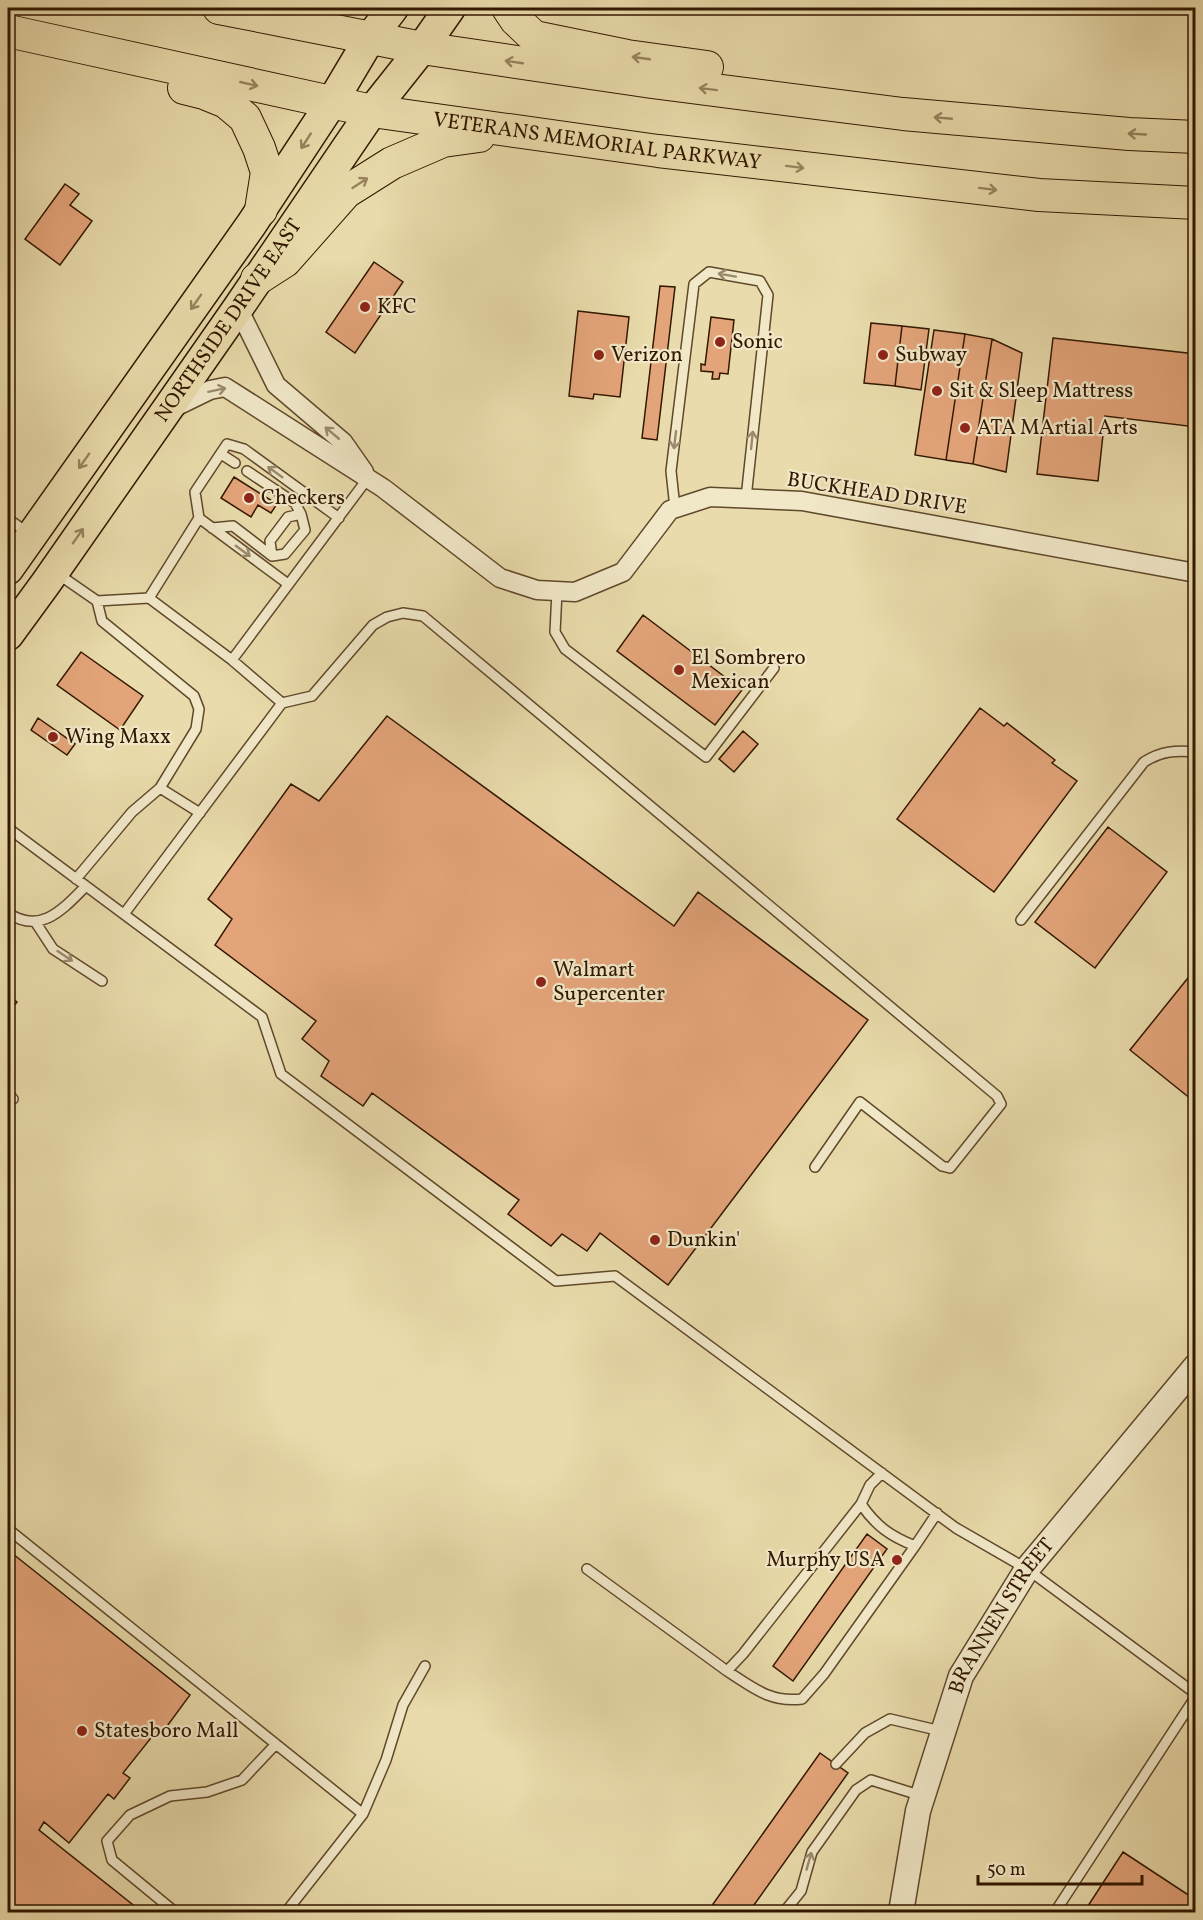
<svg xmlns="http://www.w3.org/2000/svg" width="1203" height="1920" font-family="Vollkorn,serif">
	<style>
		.building { fill: #e4a47a; stroke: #321700; stroke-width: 1.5 }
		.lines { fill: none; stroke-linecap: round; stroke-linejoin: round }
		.service-casing { stroke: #60482b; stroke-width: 12 }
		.minor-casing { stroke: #60482b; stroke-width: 21 }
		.tertiary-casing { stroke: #60482b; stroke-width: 27 }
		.primary-casing { stroke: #321700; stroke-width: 33 }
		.trunk-casing { stroke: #321700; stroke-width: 34 }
		.service { stroke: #f1e8c8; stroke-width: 9 }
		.minor { stroke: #f1e8c8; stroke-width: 18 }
		.tertiary { stroke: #f1e8c8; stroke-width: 24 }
		.primary { stroke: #e9dbab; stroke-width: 30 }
		.trunk { stroke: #e9dbab; stroke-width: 32 }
		.oneway { stroke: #97835e }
		.oneway2 { stroke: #9b8a6e }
		.poi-dot { fill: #8f2418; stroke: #f1e8c8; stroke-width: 2 }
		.labels { text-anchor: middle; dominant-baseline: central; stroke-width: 4.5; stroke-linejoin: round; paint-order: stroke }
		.street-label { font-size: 21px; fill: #321700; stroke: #f1e8c8 }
		.poi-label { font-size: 21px; fill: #321700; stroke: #f1e8c8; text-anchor: start }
	</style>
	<rect width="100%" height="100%" fill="#e9dbab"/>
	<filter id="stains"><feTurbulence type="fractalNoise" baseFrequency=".00333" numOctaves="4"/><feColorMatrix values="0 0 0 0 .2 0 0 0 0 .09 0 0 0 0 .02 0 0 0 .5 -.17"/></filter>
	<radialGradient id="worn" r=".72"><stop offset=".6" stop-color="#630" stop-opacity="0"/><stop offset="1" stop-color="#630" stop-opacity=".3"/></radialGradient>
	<!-- building -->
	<path class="building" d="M65 184 79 194 70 205 92 221 60 265 25 239Z
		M374 262 403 282 355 353 326 332Z
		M660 286 675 287 657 440 642 438Z
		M578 311 629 317 620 397 594 394 593 399 569 396Z
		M711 317 734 320 728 374 720 373 719 379H712L713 372 701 371V364L705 365Z
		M871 323 902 326 895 386 864 383Z
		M902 326 929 329 921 390 895 386Z
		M934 330 965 334 946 460 915 455Z
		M965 334 992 339 973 464 946 460Z
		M1053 338 1196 354V427L1105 416 1098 481 1037 474Z
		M992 339 1022 353 1006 472 973 464Z
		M234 477 277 504 271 513 258 505 251 517 221 498Z
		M643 615 742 690 715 725 617 651Z
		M81 652 143 696 120 730 57 685Z
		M980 708 1004 726 1007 723 1055 760 1052 763 1077 781 994 892 897 819Z
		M387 716 674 926 698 892 868 1020 668 1285 600 1233 587 1251 562 1234 551 1246 508 1214 519 1200 372 1093 363 1106 321 1076 329 1061 302 1039 316 1021 215 945 232 919 208 899 291 784 319 801Z
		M38 718 75 744 67 755 31 730Z
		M743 731 758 744 734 772 719 759Z
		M1108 827 1167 872 1095 968 1035 922Z
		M1196 968V1094L1191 1099 1130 1050Z
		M8 994 17 1002 8 1013Z
		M867 1534 887 1549 793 1681 773 1666Z
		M8 1550 190 1695 162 1733 158 1729 123 1773 130 1778 114 1799 108 1794 69 1843 44 1822 39 1830 142 1912H8Z
		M820 1753 848 1773 749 1912H724L713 1904Z
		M1123 1852 1196 1900V1912H1084Z"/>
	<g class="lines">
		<defs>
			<path id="service" d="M221 454 235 463
				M675 508 671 471 694 284 709 272 760 281 768 295 746 498
				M8 519 28 533
				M212 528 233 526 272 556 285 554 305 530 301 514 295 503 247 471
				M272 556 270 541 288 517 301 514
				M58 574 97 601 102 621 194 696 199 709 196 729 160 788 132 812 76 879
				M288 584 199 518 195 492 227 444 244 449 339 518
				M557 591 555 632 565 649 706 757 774 668
				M149 598 199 518
				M97 601 149 598 232 660 282 703
				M232 660 368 478
				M160 788 200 813
				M8 828 262 1017 281 1074 556 1281 615 1276 956 1528 1027 1569 1196 1694
				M8 913C41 935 63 909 86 886
				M124 914 282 703 312 696 373 625 387 617 403 613 423 616 997 1096 1001 1104 950 1168 942 1166 860 1102 815 1167
				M1021 920 1144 762C1161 751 1176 750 1196 752
				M36 923 53 949 102 981
				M8 1093 13 1099
				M882 1473 870 1485 861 1504C876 1526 890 1536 915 1546L937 1513
				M8 1529 363 1814 286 1912
				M587 1569 727 1671 743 1654 861 1504
				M727 1671C752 1687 770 1703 802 1699L824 1674 915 1546
				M836 1764 865 1733 890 1719 941 1731
				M363 1814 386 1760 403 1705 425 1666
				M175 1912 112 1860 107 1841 130 1815 170 1796 207 1792 242 1780 276 1744
				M784 1912 801 1891 812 1852 856 1790 871 1780 922 1796
				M1055 1912 1196 1696"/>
			<path id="minor" d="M238 308 276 385 343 442 364 472
				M173 408 210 390 225 387 383 488 500 578 537 590 575 592 623 572 670 510 710 497 802 501 1196 573"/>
			<g id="tertiary">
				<path id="s1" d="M901 1912 918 1811 961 1676 1027 1569 1196 1366"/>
			</g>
			<g id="primary">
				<path d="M8 569 251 225 332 102 370 38 393 8"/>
				<path id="s2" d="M8 635 46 583 238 308 372 111 422 48 450 8"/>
			</g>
			<g id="trunk">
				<path d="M219 8 422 48 652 82 903 114 1129 134 1196 137"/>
				<path d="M508 8 516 20 534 37 627 56 707 67"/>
				<path id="s3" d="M8 31 372 111 658 151 1039 195 1196 203"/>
				<path d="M184 88 204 93 226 102 245 118 259 148 267 172 261 210"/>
				<path d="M257 279 285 261 346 192 392 163 443 141 479 136"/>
			</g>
		</defs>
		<!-- service casing -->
		<use href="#service" class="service-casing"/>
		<!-- minor casing -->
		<use href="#minor" class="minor-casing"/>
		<!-- tertiary casing -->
		<use href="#tertiary" class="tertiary-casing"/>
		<!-- primary casing -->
		<use href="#primary" class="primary-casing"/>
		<!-- trunk casing -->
		<use href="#trunk" class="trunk-casing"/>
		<!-- service -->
		<use href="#service" class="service"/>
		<!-- minor -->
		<use href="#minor" class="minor"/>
		<!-- tertiary -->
		<use href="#tertiary" class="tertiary"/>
		<!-- primary -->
		<use href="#primary" class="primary"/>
		<!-- trunk -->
		<use href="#trunk" class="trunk"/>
	</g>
	<!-- one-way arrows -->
	<defs><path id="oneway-shaft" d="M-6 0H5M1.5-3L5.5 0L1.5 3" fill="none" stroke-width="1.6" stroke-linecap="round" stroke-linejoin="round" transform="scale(1.5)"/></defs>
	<g class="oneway">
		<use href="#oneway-shaft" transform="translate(641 58) rotate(-172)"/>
		<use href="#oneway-shaft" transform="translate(514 62) rotate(-172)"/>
		<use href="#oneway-shaft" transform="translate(249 84) rotate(13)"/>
		<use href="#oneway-shaft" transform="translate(708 89) rotate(-173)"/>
		<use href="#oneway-shaft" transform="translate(943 118) rotate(-175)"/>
		<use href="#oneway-shaft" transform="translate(1137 134) rotate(-177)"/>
		<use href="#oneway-shaft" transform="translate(306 141) rotate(123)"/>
		<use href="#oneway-shaft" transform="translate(795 167) rotate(7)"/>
		<use href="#oneway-shaft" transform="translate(360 183) rotate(-33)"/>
		<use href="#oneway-shaft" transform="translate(988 189) rotate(7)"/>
		<use href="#oneway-shaft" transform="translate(196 302) rotate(125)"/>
		<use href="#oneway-shaft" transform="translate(84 461) rotate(125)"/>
		<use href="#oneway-shaft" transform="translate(78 536) rotate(-55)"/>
	</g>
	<g class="oneway2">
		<use href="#oneway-shaft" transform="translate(727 275) rotate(-170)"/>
		<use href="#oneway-shaft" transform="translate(217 390) rotate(-12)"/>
		<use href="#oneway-shaft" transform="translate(332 433) rotate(-140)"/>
		<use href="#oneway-shaft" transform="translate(675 440) rotate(97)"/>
		<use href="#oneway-shaft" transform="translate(752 440) rotate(-84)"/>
		<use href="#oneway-shaft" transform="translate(275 472) rotate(-144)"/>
		<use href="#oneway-shaft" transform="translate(243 551) rotate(36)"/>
		<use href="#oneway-shaft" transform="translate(65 956) rotate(34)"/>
		<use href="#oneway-shaft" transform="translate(809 1861) rotate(-74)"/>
	</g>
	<!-- markers -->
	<g class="poi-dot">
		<circle cx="365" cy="307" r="6"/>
		<circle cx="720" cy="342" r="6"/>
		<circle cx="599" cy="355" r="6"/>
		<circle cx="883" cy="355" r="6"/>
		<circle cx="937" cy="391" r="6"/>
		<circle cx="965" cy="428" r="6"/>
		<circle cx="249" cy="498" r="6"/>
		<circle cx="679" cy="670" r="6"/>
		<circle cx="53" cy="737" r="6"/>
		<circle cx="541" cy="982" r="6"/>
		<circle cx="655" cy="1240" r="6"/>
		<circle cx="897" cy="1560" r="6"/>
		<circle cx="82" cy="1731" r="6"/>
	</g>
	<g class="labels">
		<!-- street labels -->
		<g class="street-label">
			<text stroke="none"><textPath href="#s3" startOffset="600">VETERANS MEMORIAL PARKWAY</textPath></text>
			<text stroke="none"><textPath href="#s2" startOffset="384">NORTHSIDE DRIVE EAST</textPath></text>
			<text transform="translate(877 494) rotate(9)">BUCKHEAD DRIVE</text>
			<text stroke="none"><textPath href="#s1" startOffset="316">BRANNEN STREET</textPath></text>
		</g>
		<!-- poi labels -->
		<g class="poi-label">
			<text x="377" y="307">KFC</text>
			<text x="732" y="342">Sonic</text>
			<text x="611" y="355">Verizon</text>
			<text x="895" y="355">Subway</text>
			<text x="949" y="391">Sit &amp; Sleep Mattress</text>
			<text x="977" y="428">ATA MArtial Arts</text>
			<text x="261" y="498">Checkers</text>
			<text x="691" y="658">El Sombrero<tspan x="691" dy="24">Mexican</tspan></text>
			<text x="65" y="737">Wing Maxx</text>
			<text x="553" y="970">Walmart<tspan x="553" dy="24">Supercenter</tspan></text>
			<text x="667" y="1240">Dunkin'</text>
			<text x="885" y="1560" text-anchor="end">Murphy USA</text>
			<text x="94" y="1731">Statesboro Mall</text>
		</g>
	</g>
	<!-- margin -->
	<rect width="1203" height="1920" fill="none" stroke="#e9dbab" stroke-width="30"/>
	<rect x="9" y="9" width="1185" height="1902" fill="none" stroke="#321700" stroke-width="3"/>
	<rect x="15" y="15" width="1173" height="1890" fill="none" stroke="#321700" stroke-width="1.5"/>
	<!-- scale -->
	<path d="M978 1875v9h164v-9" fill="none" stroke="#321700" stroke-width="3"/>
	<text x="987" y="1875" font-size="18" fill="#321700" stroke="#f1e8c8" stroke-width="4.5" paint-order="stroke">50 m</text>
	<rect width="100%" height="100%" filter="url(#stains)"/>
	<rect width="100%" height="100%" fill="url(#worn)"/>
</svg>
